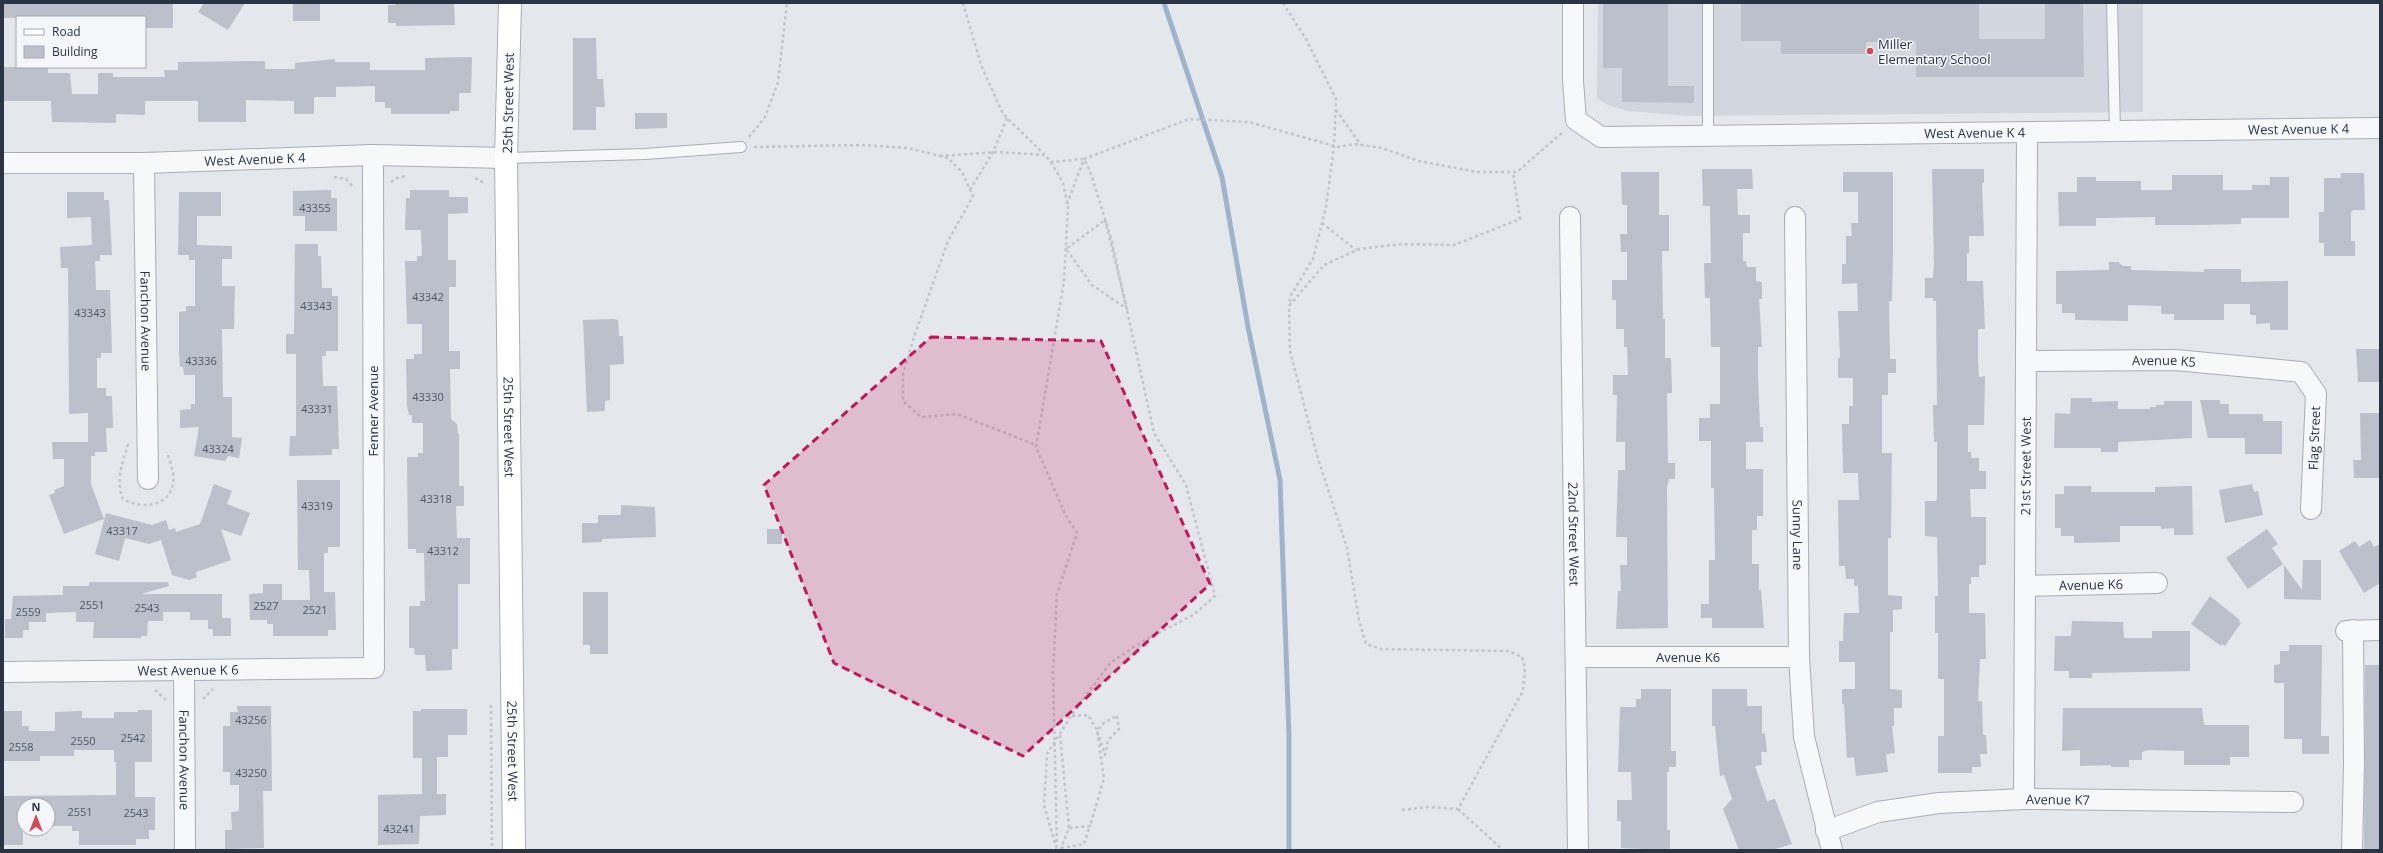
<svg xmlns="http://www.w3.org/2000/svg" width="2383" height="853" font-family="'Open Sans',sans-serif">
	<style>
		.built { fill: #d2d6de }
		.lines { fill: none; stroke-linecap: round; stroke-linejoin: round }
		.stream { stroke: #9fb4cc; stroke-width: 5 }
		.building { fill: #bbc0ca }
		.lane-casing { stroke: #a9aeb7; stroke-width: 12 }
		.street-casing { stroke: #a9aeb7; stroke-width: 22 }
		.secondary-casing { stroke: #a9aeb7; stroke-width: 24 }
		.path { stroke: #c2c5cb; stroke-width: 2.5; stroke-dasharray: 3 3; stroke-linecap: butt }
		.lane { stroke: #f7f8fa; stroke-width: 10 }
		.street { stroke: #f7f8fa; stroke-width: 20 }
		.secondary { stroke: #fff; stroke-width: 22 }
		.marked { fill: #c2185b; fill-opacity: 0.2; stroke: #c2185b; stroke-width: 3; stroke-dasharray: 8 5; stroke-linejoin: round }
		.poi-dot { fill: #d1495b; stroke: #f4f6f9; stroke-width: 1.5 }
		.labels { text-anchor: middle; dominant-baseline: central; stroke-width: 3; stroke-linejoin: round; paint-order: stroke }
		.number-label { font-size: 11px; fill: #4f5766 }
		.poi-label { font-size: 13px; fill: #2b3445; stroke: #f4f6f9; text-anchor: start }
		.street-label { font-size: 13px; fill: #2b3445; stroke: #f4f6f9 }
	</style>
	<rect width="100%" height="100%" fill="#e4e7ec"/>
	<!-- built -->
	<path class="built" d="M1598 3H2143V112L1689 116 1627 111 1608 105 1597 98Z"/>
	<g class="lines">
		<!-- stream -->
		<path class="stream" d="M1164 3 1222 177 1248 327 1280 480 1289 736V850"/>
	</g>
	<!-- building -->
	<path class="building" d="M3 3H173V28H145V17L3 18Z
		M204 3H245L228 30 198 12Z
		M293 3H320V21H293Z
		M395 3H454L455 25 396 26V23H388V5H395Z
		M1603 3H1668V86H1694V103L1622 102V68H1603Z
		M1741 3H1979V39H2045V3H2083L2084 77H1916V42H1866V54H1781V41H1741Z
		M573 38H596L597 79H603L605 107H596V130H573Z
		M472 57 471 93H459V111H450V114H391V108H385V102H375V86L336 87V97H314V114H294V101L246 100V122H198V101H145V115L116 114V123L52 122 51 101H3V67H48V73H70L72 94H98V73H113V77H165L164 70H178V62L265 61V69H295V63L335 59V62H370V70H425V58Z
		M635 113H667V128L635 129Z
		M1702 169H1752L1753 189H1737L1738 215H1750V233H1743V261H1746L1747 267H1756V281L1762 282V299H1759L1762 347H1758V375L1760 427H1763V442H1746V469H1763V516H1757V530H1752V564H1759V590H1761L1764 628H1712V618H1701V604H1709V560H1715L1714 488H1711V441H1699V418H1710V404H1720V347H1711L1710 298H1705L1704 263H1711L1710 206H1703Z
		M1932 169H1984V183H1982L1984 236H1969V253H1967V281H1983L1985 329H1978V363L1979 377 1985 376 1984 425H1968V452H1971V458H1979V471H1986V489H1970L1971 517H1986V565H1979V577H1971V584H1969V613H1985L1986 659H1980L1978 701H1982L1983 735H1986L1987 754H1980L1981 767H1972V773H1938V736H1944V679H1938V633H1935V596H1938L1937 537 1925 536V501H1936L1937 499V442H1934L1933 405H1937L1936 301H1933V298H1925V278H1933L1934 264Z
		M1621 172H1659V215H1669V251H1662L1663 319H1665V358H1671L1672 393H1667L1668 463H1675V479H1669L1667 488 1668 628 1616 629 1618 591H1621L1620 565H1627V537H1616L1618 472 1619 470H1625V442H1616L1617 395H1613V375H1628L1627 347H1624V329H1616V300H1612V280H1627V252H1621L1620 234H1627V205H1622Z
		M1843 172H1893V254L1892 301H1889L1890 359H1896V373H1888V395H1882V453H1892L1891 538H1888V595L1902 596V609L1893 610V632H1890V689L1902 690V708H1894V726H1892L1895 753 1886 754 1888 772 1856 776 1854 757 1847 758 1844 704H1842V689H1855V662H1839V641H1843L1844 613H1859L1858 586H1854V579H1846L1845 566H1839L1838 500H1859L1858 473H1843L1842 424H1849V406H1853V378H1838V358H1840L1838 311H1858L1857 283 1842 284V264H1846V236H1852L1851 223H1858V192H1843Z
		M2341 173H2364L2365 210H2353L2351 212V241H2355V256H2324V243H2319V212H2324V178H2341Z
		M2172 175H2223V190H2252V185H2270V177H2289V218H2241V224L2193 225H2155V217L2096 218V226H2059L2058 192H2077V177H2096V181H2141V190H2172Z
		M331 190V198H337V231H305V216H293V191Z
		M410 190H449V197H468V213L448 214V260H456V287H449V351H460V369H450L451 419 457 424 458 434H459V486H464V506H456L457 538H470V584H458V649H452V670L426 671 425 655H415L414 648H409V606H420V601H425L424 553H416V549H408L407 457H418V453H423V423H412V415H409L407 406 406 359H414V354H422V324H407L405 261H417V256H422L421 230H405L406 198H410Z
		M67 192H104V200H109L112 255H100V261H95L96 290H110L112 353H101V358H97V388H106V396H112L113 428H106L107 452H95V456H91V484L104 519 64 534 49 495 55 493 54 490 64 486V459H53L52 442H88V413L69 414 68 268H61L60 247 92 245 91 217 67 218Z
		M179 192H221V216H197V245L232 246V259H222V286H235L234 329H222L223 397H232V437L242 438 239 458 228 456 225 461 194 456 199 427 180 428V410L191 409V404H195V375H184L183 367H180L179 353V312L186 311V306H195V260H189V255H178Z
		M295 244H318V256H321L322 288H332V296H338V351H326V356H322L323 386H337L339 449H332V455L289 456 290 436H296V354H286V334H294Z
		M2109 262H2118L2123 266H2131V270L2204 272V269H2241V282L2288 281V330H2270V323L2256 324V315H2250V304H2224V320H2174V314H2161V306L2128 305V321L2075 320V313H2062V304H2056V271L2109 270Z
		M613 319 618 320 619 336H623L624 364 610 365V400L605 401V411L587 412 583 320Z
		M2356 349H2380V382H2358Z
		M2071 398H2092V402L2118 401V409H2150V407H2156V405H2164V401H2192V438L2118 442V452H2101V448H2054L2055 413 2070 414Z
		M2200 400H2220V404H2229V414H2263V421H2282V454H2245V438H2208Z
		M2360 413H2380V478H2354L2353 460H2361Z
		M297 480H340V547H328V553H324V592H335L336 630H328V636H273V624H267V620H250L249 594 263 593V584H282V600H310L309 570H298Z
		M214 484 232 491 227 504 250 513 241 536 221 529 231 560 196 572 197 577 189 580 172 575 161 540 149 544 125 538 119 561 95 554 106 513 152 525 166 520 169 530 175 528 176 532 200 524Z
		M2252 484 2254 492 2258 491 2263 515 2225 523 2219 490Z
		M2064 486H2091V492H2155V487L2192 486 2193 535H2174V528L2161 529V526H2120V542L2074 543V536H2061V528H2055V494H2064Z
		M621 505 655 507 656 537 602 539V542L582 543V523H598V515H621Z
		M767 529H782V544H767Z
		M2267 529 2278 544 2272 548 2283 564 2248 589 2226 558Z
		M2370 540 2374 547 2380 544V583L2364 593 2339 551 2355 541 2359 547Z
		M2303 560H2321V600L2284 599V565L2302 590Z
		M89 582H168L169 586 141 594H222V618H231V636H213V629H208V620H190V612H163V621H148L147 636H141V638H93L94 622H76V612L46 613V622H29V630H23V638H5V619H11L13 596 63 595V586H89Z
		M583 592H608V654H590V645H583Z
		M2210 596 2240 620 2239 622 2241 623 2225 646 2222 644 2221 646 2191 624Z
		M2072 621 2123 622 2124 638H2152V631H2190V671L2092 673V678H2069V671H2054L2055 636H2071Z
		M2289 645H2322L2321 736H2329V754H2302V739H2284V683H2274V665L2280 664V651H2289Z
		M2365 665H2380V850H2364Z
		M1641 689H1671V751H1676V767H1669V772H1667V830H1670V850L1621 848V821H1617V800H1632L1631 772H1618L1620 707H1636V699H1641Z
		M1712 689H1747V706H1762V734L1765 733 1767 752H1761L1762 765 1755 766 1767 801 1775 799 1792 844 1772 850H1739L1723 809 1732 799 1724 775 1720 776 1715 726H1712Z
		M237 706H271L272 791H263L264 848 225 849V830H232L231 812 239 811V785H230V772H223V726H230V712H238Z
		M2063 708H2202L2204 725H2249V757H2230V765H2184V751L2148 750 2142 752V760H2129V767H2111V765L2080 766V750L2062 751Z
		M421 709H467V735H448V757H437V794H446V815L420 816 419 844 378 845V795L422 794V758H413V711H421Z
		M138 710H152V762H135V797H155V830H149V839H136V845H79V831H72V826H48V805H24V829L40 830H23V845H4V796L116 795V762H114V750H74V756H40V761H3V711H22V726H29V731H55V712L82 711V718H114V712H138Z"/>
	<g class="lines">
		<defs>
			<path id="lane" d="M1708 3V136
				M2112 3 2115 132
				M506 158 645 154 741 147"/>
			<g id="street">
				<path id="s1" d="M1573 3V81L1576 120 1601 137 2380 128"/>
				<path id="s2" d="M3 163H144L373 155 506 158"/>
				<path id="s3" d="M144 163 148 479"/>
				<path id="s4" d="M1570 217 1578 850"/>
				<path id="s5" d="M1795 217 1799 657 1804 737 1832 850"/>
				<path id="s6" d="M2026 361 2176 360 2301 372 2316 394 2311 509"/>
				<path id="s7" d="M2025 586 2157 583"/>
				<path d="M2346 631 2380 630"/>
				<path id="s8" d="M1577 657H1799"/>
				<path id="s9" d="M184 670 185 850"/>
				<path id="s10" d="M3 672 374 668 373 155"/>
				<path id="s11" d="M2024 799 2027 133"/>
				<path id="s12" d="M1826 831 1878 812 1939 803 2024 799 2293 802"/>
				<path d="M2352 850 2354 763 2353 630"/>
			</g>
			<g id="secondary">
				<path id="s13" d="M510 3 506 158 514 850"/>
			</g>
		</defs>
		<!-- lane casing -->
		<use href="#lane" class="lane-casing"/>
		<!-- street casing -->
		<use href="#street" class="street-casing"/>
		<!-- secondary casing -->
		<use href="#secondary" class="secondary-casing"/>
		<!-- path -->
		<path class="path" d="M963 3 981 65 1003 114 1044 154
			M1283 3 1306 39 1336 99 1334 146 1326 207 1313 259 1291 295 1289 306
			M1336 110 1361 145
			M749 137 765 117 778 82 787 3
			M754 147 863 145 908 148 948 158 962 172 973 196 948 241 914 337 903 374V401L921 417 957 414 1036 445
			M940 156 998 152 1045 155 1051 162 1084 159 1090 171 1111 238 1154 433 1186 485 1215 596 1193 615 1143 641 1110 663 1071 716 1047 754 1044 805 1057 850
			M1051 162 1063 183 1068 207 1064 281 1036 447 1066 516 1077 533 1057 594 1053 674 1057 846
			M334 177 346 179 354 188
			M475 178 486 184
			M391 182 397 178 406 176
			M970 190 993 152 1007 118
			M1067 204 1084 159 1189 119 1249 122 1338 147 1355 144 1382 148 1419 161 1477 172H1517L1563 132
			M1105 220 1127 309 1092 285 1066 249Z
			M1322 223 1356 250
			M128 444C123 462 115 480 123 499 141 509 169 508 173 483 175 474 170 462 167 452
			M155 690 166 700
			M203 699 213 689
			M491 705 492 850
			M1072 716 1088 715 1097 730 1104 778 1090 826
			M1117 716 1119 729 1108 740 1105 755 1097 730 1105 722Z
			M1060 735 1069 828
			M1458 809 1503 850
			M1402 810 1429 807 1458 809 1523 691 1525 668 1522 657 1508 651 1381 649 1366 644 1359 620 1347 548 1317 455 1290 351 1289 306 1324 265 1359 249 1401 244 1454 245 1520 219 1513 172
			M1061 850V848L1069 828 1090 826 1084 844 1061 848"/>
		<!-- lane -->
		<use href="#lane" class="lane"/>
		<!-- street -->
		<use href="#street" class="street"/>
		<!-- secondary -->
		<use href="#secondary" class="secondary"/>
	</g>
	<!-- marked area -->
	<path class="marked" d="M931 337 1101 341 1210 584 1023 756 834 663 764 485Z"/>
	<!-- markers -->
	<circle class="poi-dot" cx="1870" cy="51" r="4"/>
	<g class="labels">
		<!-- number labels -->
		<g class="number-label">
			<text x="315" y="207">43355</text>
			<text x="428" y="296">43342</text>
			<text x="316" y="305">43343</text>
			<text x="90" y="312">43343</text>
			<text x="201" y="360">43336</text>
			<text x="428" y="396">43330</text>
			<text x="317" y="408">43331</text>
			<text x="218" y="448">43324</text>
			<text x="436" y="498">43318</text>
			<text x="317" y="505">43319</text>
			<text x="122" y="530">43317</text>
			<text x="443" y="550">43312</text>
			<text x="92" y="604">2551</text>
			<text x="266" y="605">2527</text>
			<text x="147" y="607">2543</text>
			<text x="315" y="609">2521</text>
			<text x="28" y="611">2559</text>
			<text x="251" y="719">43256</text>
			<text x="133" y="737">2542</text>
			<text x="83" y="740">2550</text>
			<text x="21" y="746">2558</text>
			<text x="251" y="772">43250</text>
			<text x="80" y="811">2551</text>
			<text x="136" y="812">2543</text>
			<text x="399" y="828">43241</text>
		</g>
		<!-- poi labels -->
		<g class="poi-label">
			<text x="1878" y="44">Miller<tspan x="1878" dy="15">Elementary School</tspan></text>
		</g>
		<!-- street labels -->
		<g class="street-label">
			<text transform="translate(508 103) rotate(-89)">25th Street West</text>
			<text stroke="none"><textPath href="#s1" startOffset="845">West Avenue K 4</textPath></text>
			<text stroke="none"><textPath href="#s1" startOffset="521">West Avenue K 4</textPath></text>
			<text stroke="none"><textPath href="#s2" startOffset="252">West Avenue K 4</textPath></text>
			<text stroke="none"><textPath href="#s3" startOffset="158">Fanchon Avenue</textPath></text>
			<text stroke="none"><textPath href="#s6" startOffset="138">Avenue K5</textPath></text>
			<text transform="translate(373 411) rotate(-90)">Fenner Avenue</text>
			<text stroke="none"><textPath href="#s13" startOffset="424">25th Street West</textPath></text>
			<text transform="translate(2314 438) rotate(-88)">Flag Street</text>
			<text stroke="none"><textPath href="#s11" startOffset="333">21st Street West</textPath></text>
			<text stroke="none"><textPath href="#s4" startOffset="317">22nd Street West</textPath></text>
			<text stroke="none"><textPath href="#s5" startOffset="318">Sunny Lane</textPath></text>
			<text stroke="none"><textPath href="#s7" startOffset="66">Avenue K6</textPath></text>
			<text stroke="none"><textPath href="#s8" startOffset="111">Avenue K6</textPath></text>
			<text stroke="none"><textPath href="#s10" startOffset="185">West Avenue K 6</textPath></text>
			<text stroke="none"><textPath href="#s13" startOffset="748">25th Street West</textPath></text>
			<text stroke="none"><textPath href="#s9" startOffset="90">Fanchon Avenue</textPath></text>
			<text stroke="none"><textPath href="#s12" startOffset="236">Avenue K7</textPath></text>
		</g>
	</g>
	<!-- border -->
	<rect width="2383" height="853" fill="none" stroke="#2b3445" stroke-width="8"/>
	<!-- legend -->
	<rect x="16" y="16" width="130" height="52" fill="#f4f6f9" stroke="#a4a8b1"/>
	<rect x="24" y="29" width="20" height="6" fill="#ffffff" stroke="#a4a8b1"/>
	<text x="52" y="36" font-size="12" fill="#2b3445">Road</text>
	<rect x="24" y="46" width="20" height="12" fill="#bbc0ca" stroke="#a4a8b1"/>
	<text x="52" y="56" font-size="12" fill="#2b3445">Building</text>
	<!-- north arrow -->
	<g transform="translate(36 817)"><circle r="19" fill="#f4f6f9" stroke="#a4a8b1"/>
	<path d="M0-3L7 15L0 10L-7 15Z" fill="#d1495b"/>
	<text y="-6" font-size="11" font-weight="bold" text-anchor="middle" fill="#2b3445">N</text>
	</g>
</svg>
